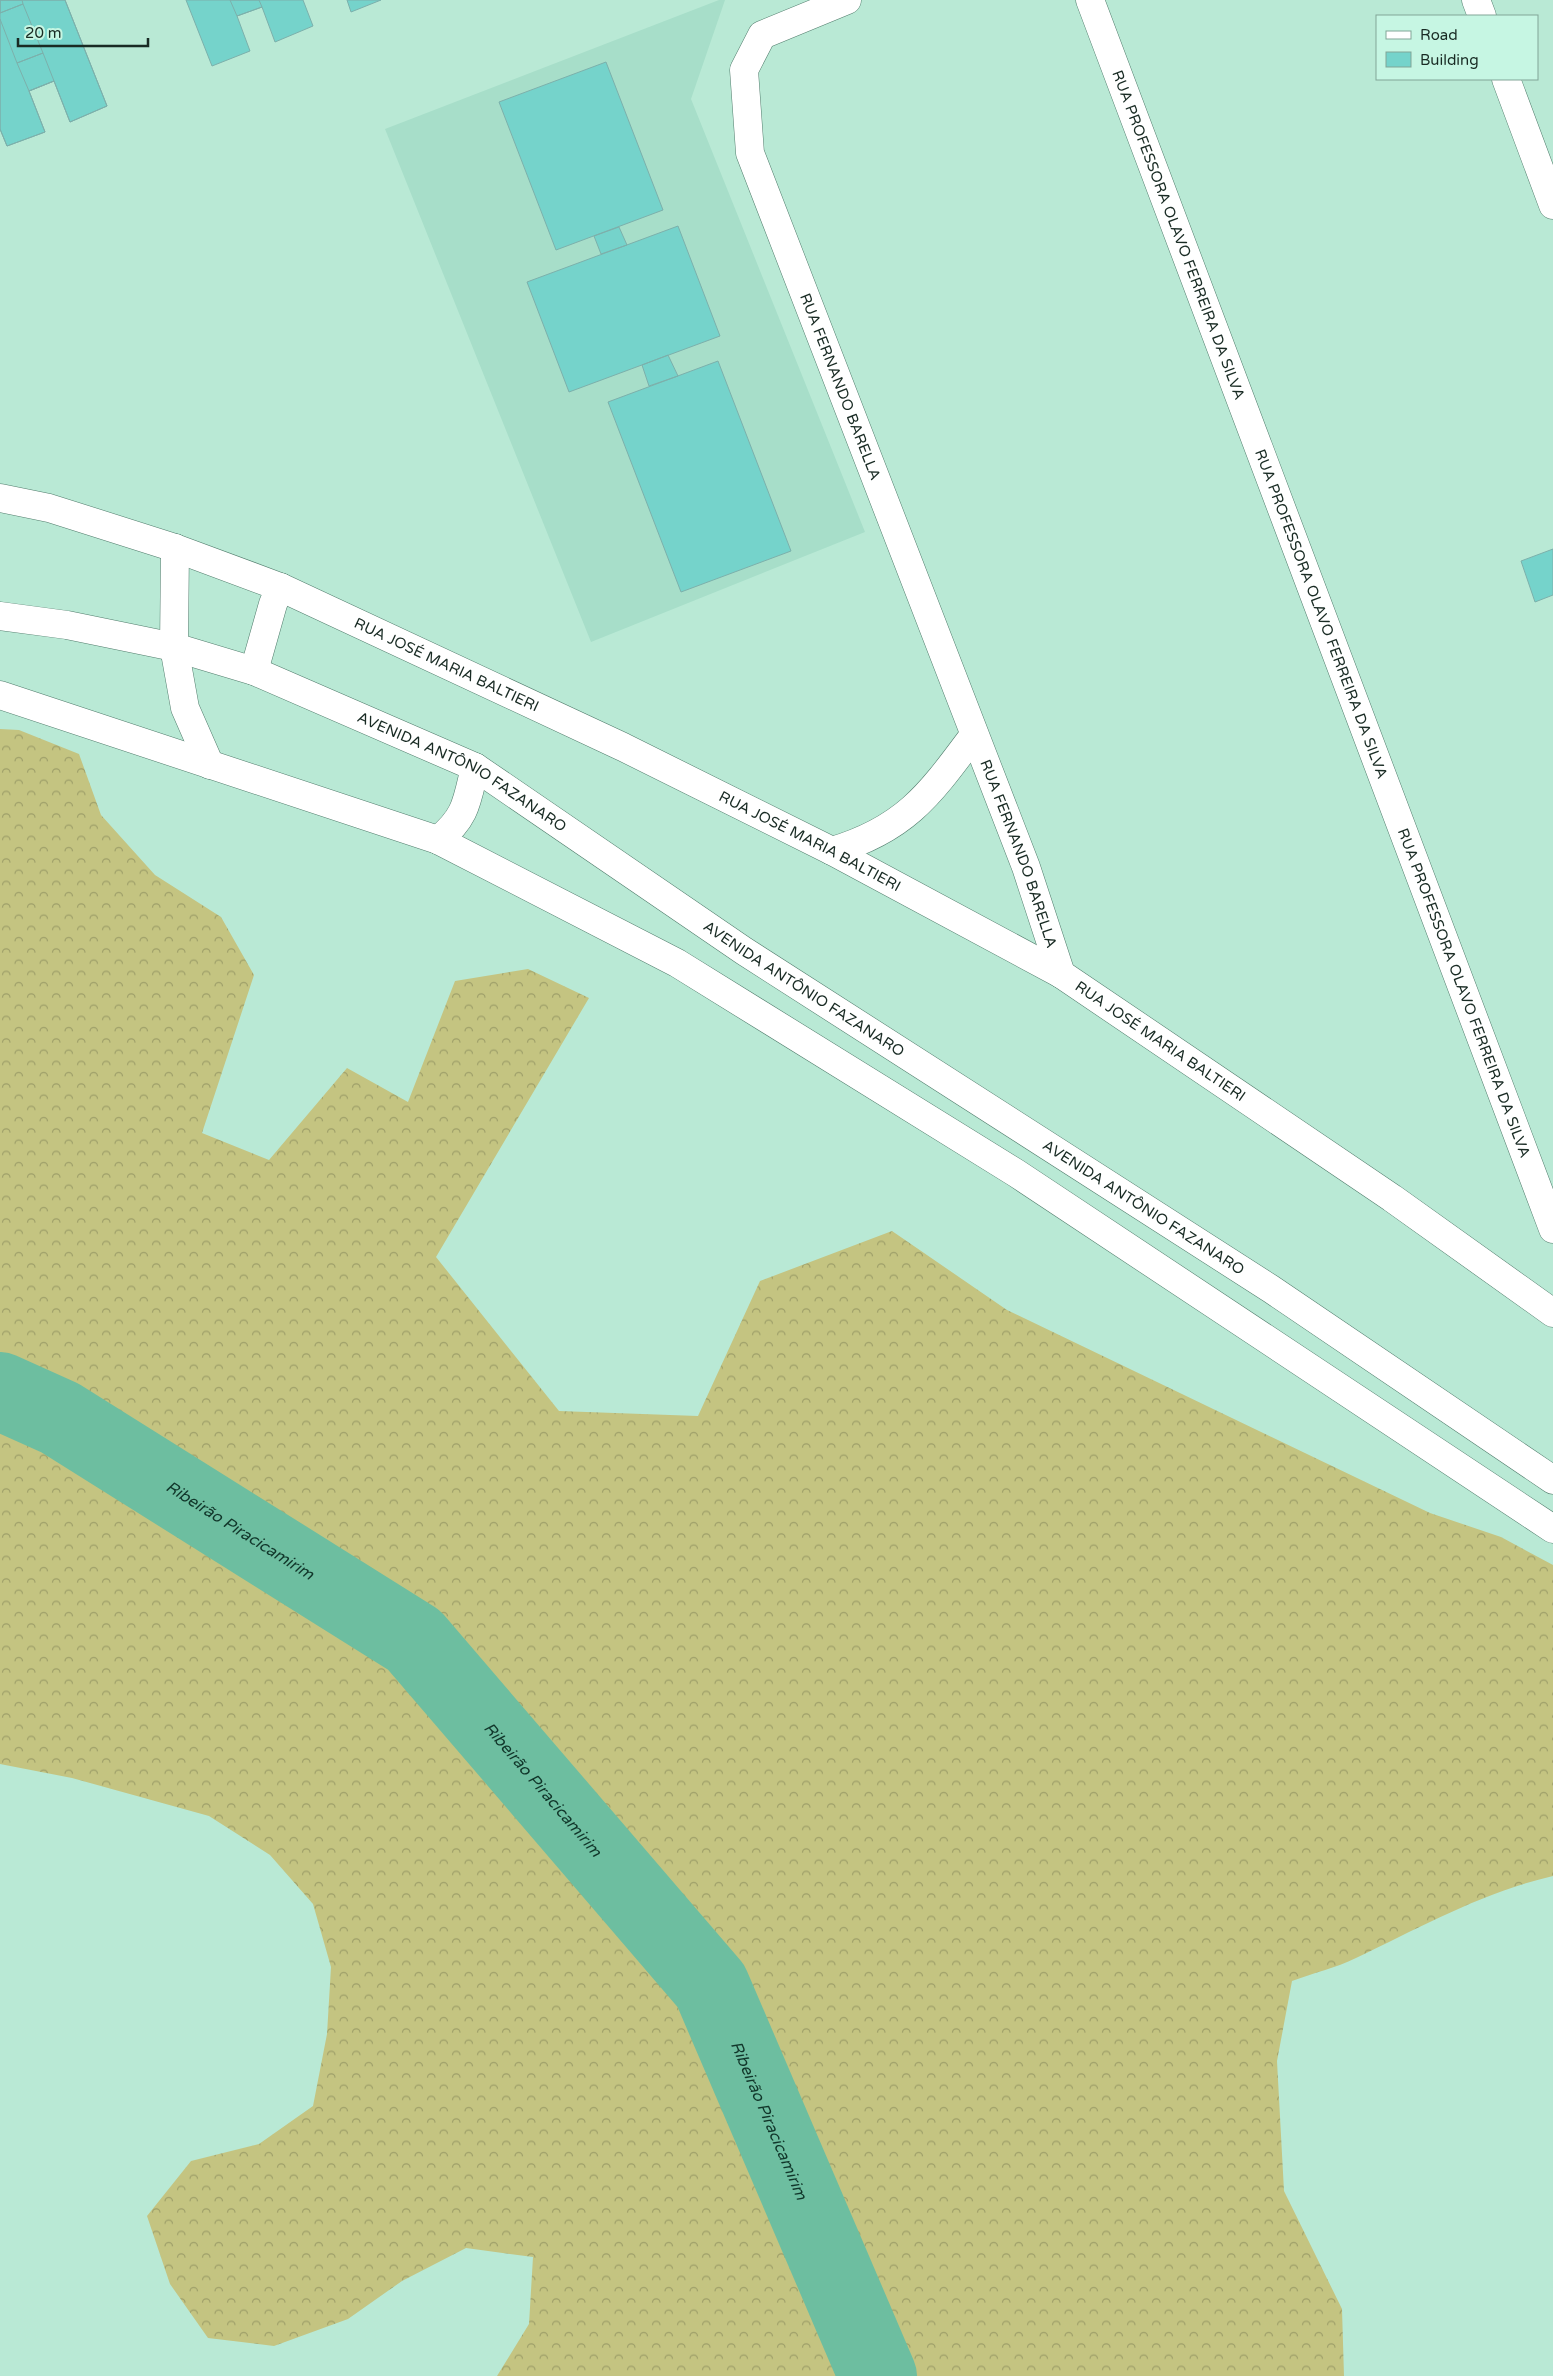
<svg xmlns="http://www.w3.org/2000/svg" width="1553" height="2376" font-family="'Varela Round',sans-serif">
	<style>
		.built { fill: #a7dec9 }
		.forest { fill: url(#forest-crowns) }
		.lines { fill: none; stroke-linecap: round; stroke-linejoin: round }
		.river { stroke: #6dbea0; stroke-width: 78 }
		.building { fill: #75d3cb; stroke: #7cb0ab }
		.street-casing { stroke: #527d6d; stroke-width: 29 }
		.secondary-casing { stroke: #527d6d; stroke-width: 29 }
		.street { stroke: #fff; stroke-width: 28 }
		.secondary { stroke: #fff; stroke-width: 28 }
		.labels { text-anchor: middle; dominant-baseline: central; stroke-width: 4; stroke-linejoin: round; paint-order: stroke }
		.street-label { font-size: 15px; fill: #192b24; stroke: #c6f6e3 }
		.water-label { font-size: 16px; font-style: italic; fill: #11362a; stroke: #c6f6e3 }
	</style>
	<defs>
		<pattern id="forest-crowns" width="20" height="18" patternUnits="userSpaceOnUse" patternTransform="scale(1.25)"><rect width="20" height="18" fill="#c4c481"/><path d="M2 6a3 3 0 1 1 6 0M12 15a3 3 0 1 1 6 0" fill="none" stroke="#9e9f69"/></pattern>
	</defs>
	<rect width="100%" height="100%" fill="#b9e9d5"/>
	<!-- built -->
	<path class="built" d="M719 0H725L691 99 865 532 591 642 385 129Z"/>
	<!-- forest -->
	<path class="forest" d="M0 729 19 730 79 754 101 815 155 875 221 917 254 975 202 1133 269 1160 347 1068 408 1102 455 981 528 969 589 998 436 1257 559 1411 698 1416 760 1281 892 1231 1007 1310 1430 1513 1501 1537 1553 1565V1876C1483 1892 1421 1927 1356 1958 1336 1968 1313 1973 1292 1981L1277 2061 1284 2191 1342 2309 1344 2376H497L529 2324 533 2257 466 2248 402 2281 348 2319 274 2346 208 2338 170 2284 147 2216 191 2161 259 2144 313 2106 327 2034 331 1967 313 1904 270 1855 209 1816 72 1778 0 1764Z"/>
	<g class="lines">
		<!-- river -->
		<path class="river" id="s1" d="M0 1391 60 1418 414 1640 711 1986 878 2376"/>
	</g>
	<!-- building -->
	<path class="building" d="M0 0H65L107 106 70 122 54 81 29 91 45 132 7 146 0 129V19L17 63 43 53 23 4 0 13Z
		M0 0H65L107 106 70 122 54 81 29 91 45 132 7 146 0 129Z
		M0 0H22L23 4 0 13Z
		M186 0H303L313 26 275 42 262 7 237 16 250 51 212 66Z
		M230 0H259L262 7 237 16Z
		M347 0H381L351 12Z
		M43 53 54 81 29 91 17 63Z
		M606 62 663 210 556 250 499 102Z
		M678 226 720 336 569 392 527 282Z
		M619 227 627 245 601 254 594 236Z
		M668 355 678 376 649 386 642 365Z
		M718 361 791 551 681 592 608 402Z
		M1553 549V595L1535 602 1521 561Z"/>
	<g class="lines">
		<defs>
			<g id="street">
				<path id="s2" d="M847 0 762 35 744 70 750 153 1026 867 1061 974"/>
				<path id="s3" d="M1090 0 1553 1229"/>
				<path d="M1476 0 1482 16"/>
				<path d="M1506 79 1553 205"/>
				<path id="s4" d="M0 498 49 508 175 548 280 587 623 747 832 851 1061 974 1392 1198 1553 1313"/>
				<path d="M832 851C906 829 930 794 974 735"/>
			</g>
			<g id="secondary">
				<path d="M175 548 174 647 185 708 210 765"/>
				<path id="s5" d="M0 616 67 625 174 647 254 671 475 767 744 951 1271 1289 1553 1480"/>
				<path d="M254 671 273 604 280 587"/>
				<path d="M0 695 438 840 677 963 1016 1173 1553 1529"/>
				<path d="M438 840C467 817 467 800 475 767"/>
			</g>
		</defs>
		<!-- street casing -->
		<use href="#street" class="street-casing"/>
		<!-- secondary casing -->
		<use href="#secondary" class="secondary-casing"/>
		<!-- street -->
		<use href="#street" class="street"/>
		<!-- secondary -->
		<use href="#secondary" class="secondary"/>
	</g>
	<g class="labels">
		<!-- street labels -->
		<g class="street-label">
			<text stroke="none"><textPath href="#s3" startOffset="251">RUA PROFESSORA OLAVO FERREIRA DA SILVA</textPath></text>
			<text stroke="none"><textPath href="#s2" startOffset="465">RUA FERNANDO BARELLA</textPath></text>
			<text stroke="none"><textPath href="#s3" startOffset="656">RUA PROFESSORA OLAVO FERREIRA DA SILVA</textPath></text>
			<text stroke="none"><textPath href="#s4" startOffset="478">RUA JOSÉ MARIA BALTIERI</textPath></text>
			<text stroke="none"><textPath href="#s5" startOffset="492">AVENIDA ANTÔNIO FAZANARO</textPath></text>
			<text stroke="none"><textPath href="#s4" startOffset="882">RUA JOSÉ MARIA BALTIERI</textPath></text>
			<text stroke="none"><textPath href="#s2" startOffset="965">RUA FERNANDO BARELLA</textPath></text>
			<text stroke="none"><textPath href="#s5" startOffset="898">AVENIDA ANTÔNIO FAZANARO</textPath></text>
			<text stroke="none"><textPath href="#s3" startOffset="1061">RUA PROFESSORA OLAVO FERREIRA DA SILVA</textPath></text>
			<text stroke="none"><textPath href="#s4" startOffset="1286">RUA JOSÉ MARIA BALTIERI</textPath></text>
			<text stroke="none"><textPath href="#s5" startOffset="1302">AVENIDA ANTÔNIO FAZANARO</textPath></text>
		</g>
		<!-- water labels -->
		<g class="water-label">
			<text stroke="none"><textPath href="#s1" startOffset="278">Ribeirão Piracicamirim</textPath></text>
			<text stroke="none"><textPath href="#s1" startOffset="681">Ribeirão Piracicamirim</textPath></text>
			<text stroke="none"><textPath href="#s1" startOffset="1086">Ribeirão Piracicamirim</textPath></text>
		</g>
	</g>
	<!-- legend -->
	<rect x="1376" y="15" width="162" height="65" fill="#c6f6e3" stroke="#81a597"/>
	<rect x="1386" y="31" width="25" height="8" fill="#ffffff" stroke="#81a597"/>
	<text x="1420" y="40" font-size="15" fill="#192b24">Road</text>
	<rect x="1386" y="52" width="25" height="15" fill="#75d3cb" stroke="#81a597"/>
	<text x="1420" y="65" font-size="15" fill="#192b24">Building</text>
	<!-- scale -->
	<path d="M18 38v8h130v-8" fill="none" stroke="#192b24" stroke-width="2.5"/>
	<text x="25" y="38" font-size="15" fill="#192b24" stroke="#c6f6e3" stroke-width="4" paint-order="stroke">20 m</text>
</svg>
